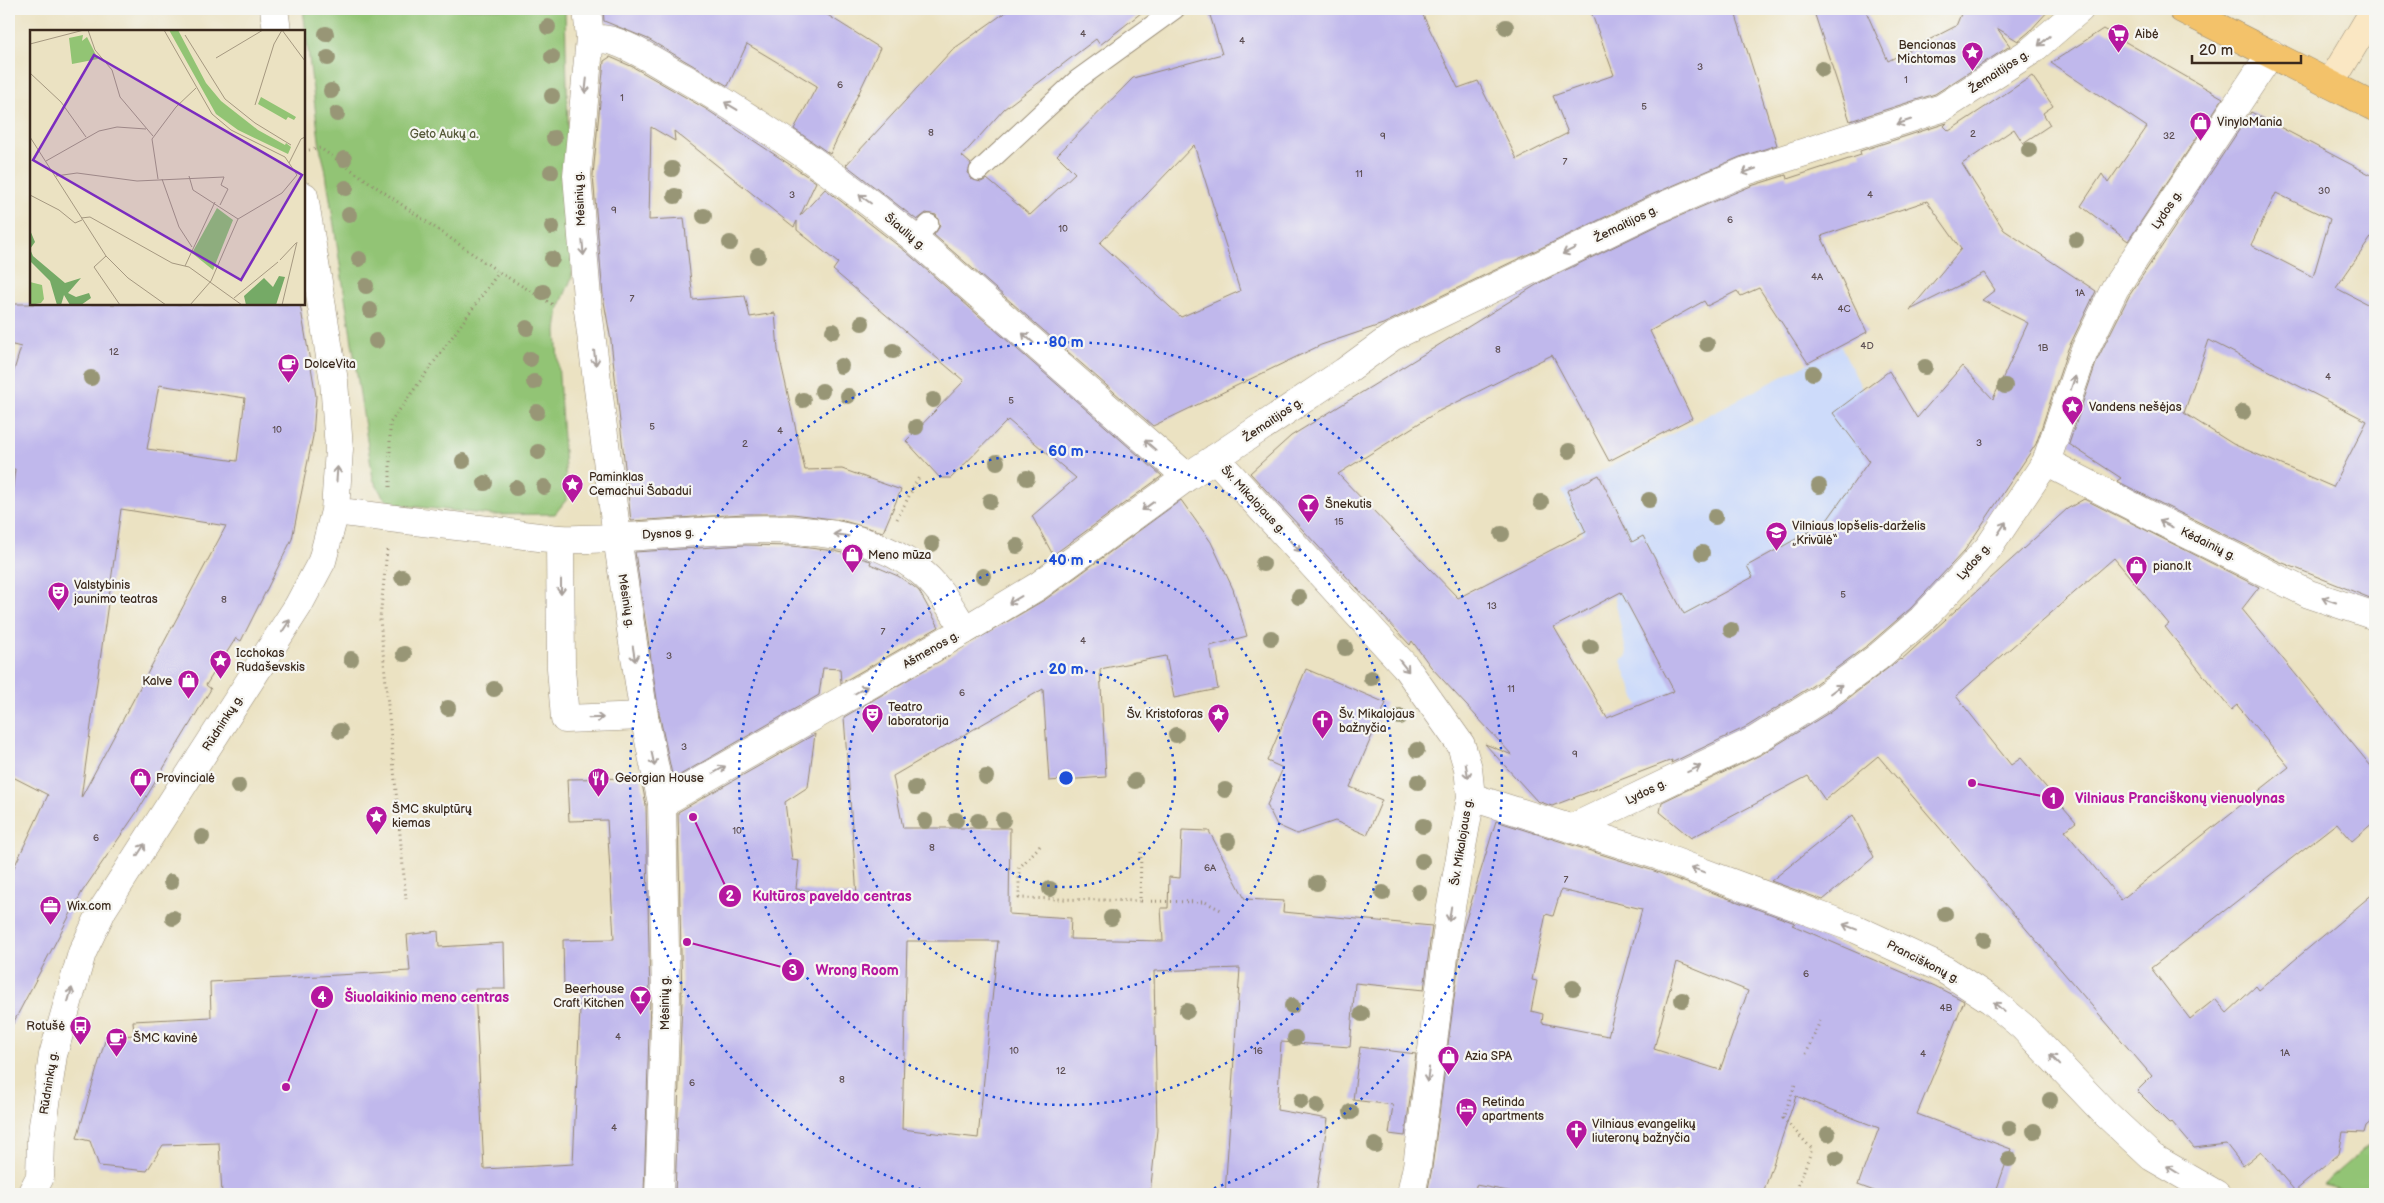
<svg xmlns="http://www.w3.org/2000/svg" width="2384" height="1203" font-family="'Balsamiq Sans',sans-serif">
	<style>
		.built { fill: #cddbfa }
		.green { fill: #92c474; stroke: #667749 }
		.building { fill: #c0b8ec; fill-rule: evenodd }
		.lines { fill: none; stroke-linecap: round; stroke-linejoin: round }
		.service-casing { stroke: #938670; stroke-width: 21 }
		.pedestrian-casing { stroke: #938670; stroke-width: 29 }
		.minor-casing { stroke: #938670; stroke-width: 29 }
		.secondary-casing { stroke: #938670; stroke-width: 29 }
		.primary-casing { stroke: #938670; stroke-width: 29 }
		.path { stroke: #938670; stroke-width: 3; stroke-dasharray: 1 4; stroke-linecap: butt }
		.service { stroke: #fff; stroke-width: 19 }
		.pedestrian { stroke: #fff; stroke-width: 28 }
		.minor { stroke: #fff; stroke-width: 28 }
		.secondary { stroke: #fae7c3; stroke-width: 28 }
		.primary { stroke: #f3c26a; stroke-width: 28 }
		.tree { fill: #989676 }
		.oneway { stroke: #a79f9a }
		.ring { fill: none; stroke: #1d4ed8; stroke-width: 2.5; stroke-dasharray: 2.5 5 }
		.labels { text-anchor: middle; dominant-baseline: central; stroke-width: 4.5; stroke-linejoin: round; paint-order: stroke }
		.number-label { font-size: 10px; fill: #5c4e52 }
		.poi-label { font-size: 12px; fill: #3b2a1e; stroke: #f6f6f2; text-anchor: start }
		.street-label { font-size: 12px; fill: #3b2a1e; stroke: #f6f6f2 }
		.park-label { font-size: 12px; fill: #555838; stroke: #f6f6f2 }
		.inset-road { fill: none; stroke: #a59880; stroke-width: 1 }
		.view { fill: #7b2cbf; fill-opacity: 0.15; stroke: #7b2cbf; stroke-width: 2.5 }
		.inset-edge { fill: none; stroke: #3b2a1e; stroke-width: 2.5 }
		.centre { fill: #1d4ed8; stroke: #f6f6f2; stroke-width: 2.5 }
		.ring-label { font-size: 15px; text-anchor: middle; font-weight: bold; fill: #1d4ed8; stroke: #f6f6f2; stroke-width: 4.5; stroke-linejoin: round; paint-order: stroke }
		.leader { fill: none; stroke: #b5179e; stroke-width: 2 }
		.callout-dot { fill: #b5179e; stroke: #f6f6f2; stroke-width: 2 }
		.mark-label { font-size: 15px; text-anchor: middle; font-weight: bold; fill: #fff }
		.callout-label { font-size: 14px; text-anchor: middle; font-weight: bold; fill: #b5179e; stroke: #f6f6f2; stroke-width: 4.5; stroke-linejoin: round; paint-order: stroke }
	</style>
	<rect width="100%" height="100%" fill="#f6f6f2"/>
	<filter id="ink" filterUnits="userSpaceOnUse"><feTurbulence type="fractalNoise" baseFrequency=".02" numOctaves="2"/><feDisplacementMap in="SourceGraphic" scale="10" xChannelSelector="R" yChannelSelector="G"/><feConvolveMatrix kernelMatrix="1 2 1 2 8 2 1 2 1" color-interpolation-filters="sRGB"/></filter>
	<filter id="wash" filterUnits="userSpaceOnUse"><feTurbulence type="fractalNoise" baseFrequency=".0096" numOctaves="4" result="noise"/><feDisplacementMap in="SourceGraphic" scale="20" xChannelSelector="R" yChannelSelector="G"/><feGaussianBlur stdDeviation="1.12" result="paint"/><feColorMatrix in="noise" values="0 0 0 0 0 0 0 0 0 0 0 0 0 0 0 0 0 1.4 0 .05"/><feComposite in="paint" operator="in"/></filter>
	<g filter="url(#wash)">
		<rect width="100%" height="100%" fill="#ebe2c2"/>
		<!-- built -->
		<path class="built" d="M1841 346 1867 399 1965 544 1936 583 1850 660 1810 687 1661 764 1621 661 1627 656 1614 595 1562 491Z"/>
		<!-- green -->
		<path class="green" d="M303 9H565L572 277 559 308 556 331 567 499 555 514 493 515 390 504 382 495 373 479 325 167 320 148Z
			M2375 1140V1194H2357L2323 1185Z"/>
		<g id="blocks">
			<!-- building -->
			<path class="building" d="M603 9H818L880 48 830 154 794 129 817 86 747 44 728 86 648 39 604 21Z
				M1010 9H1146L1100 45 1096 39 1004 109 962 156 971 164 968 173 971 179 981 182 987 179 1030 215 1075 173 1057 155 1133 78 1222 54 1208 9H1420L1458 88 1478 81 1517 159 1568 133 1553 96 1614 75 1590 9H1734L1777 145 1740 157 1651 195 1383 324 1321 345 1153 426 934 235 940 226 936 215 926 213 917 220 846 165 952 50ZM1194 145 1240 291 1181 317 1100 243Z
				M1813 9H1865L1888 61 1956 26 1963 9H2050L2029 32 2018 41 1997 28 2010 46 1935 94 1850 121Z
				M2103 29 2223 98 2128 241 2081 206 2102 174 2108 183 2147 127 2051 63Z
				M610 57 633 67 706 109 816 182 800 216 825 189 850 208 905 251 1162 476 1053 555 1032 516 1076 478 1008 420 951 478H940L906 441 964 381 833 270 838 263 797 230V221L794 227 674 131 675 141 651 127 649 220 684 218 693 300 745 296 750 317 775 313 778 350 805 470 842 469 901 490 883 532 840 520 793 514H744L631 521 611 341 603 296 593 175 604 61Z
				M2032 76 2053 106 2043 113 2050 125 2023 143 2014 129 1962 164 2004 230 2096 291 2068 349 2036 444 1965 550 1911 608 1868 645 1812 686 1746 727 1671 763 1672 760 1552 806 1537 801 1485 744 1512 755 1431 667 1412 641 1410 645 1250 473 1291 436 1541 282 1663 223 1751 186 1786 175 1787 179 1861 155 1860 151 1947 123 1944 126 1949 131ZM1927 201 1961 249 1910 310 1984 273 1995 290 1982 300 2028 323 1993 399 1962 366 1917 418 1889 371 1833 413 1869 461 1825 523 1747 566 1753 577 1684 614 1643 536 1632 542 1599 475 1567 491 1586 532 1458 598 1338 474 1437 412 1552 355 1609 461 1692 418 1650 331 1704 301 1707 306 1737 291 1741 296 1759 288 1808 363 1867 332 1821 236ZM1621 592 1674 691 1607 718 1554 627Z
				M2251 112 2375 177V232L2336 288 2375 308V600L2278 561 2166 506 2117 481 2121 478 2069 444 2097 360 2129 296ZM2276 193 2330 219 2313 277 2251 245ZM2209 340 2367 421 2333 487 2233 444 2184 413Z
				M9 304H300L316 396 313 436 292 539 241 641 236 638 206 685 211 689 139 809 82 892 9 1031V878L48 795 9 775V520L15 469H9V387L21 347 9 344ZM159 385 245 398 237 461 147 449ZM121 509 226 526 81 798Z
				M2084 499 2259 587 2242 609 2375 771V821L2352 841 2337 823 2151 968 2190 1019 2215 999 2227 1013 2256 986 2259 990 2375 892V1118L2366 1126 2364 1133 2343 1132 2339 1154 2295 1191 2261 1151 2243 1166 2226 1144 2194 1148 2172 1122 2169 1123 2137 1091 2152 1076 1878 756 1825 800 1808 776 1691 838 1660 812 1662 802 1762 754 1830 712 1900 659 1901 660 2067 509ZM2114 558 2169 624 2165 627 2231 710 2237 705 2289 767 2121 900 2065 831 2076 822 2021 758 2011 765 1956 696Z
				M1181 500 1211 542 1233 589 1247 636 1210 646 1218 689 1174 698 1166 656 1100 669 1106 777 1049 781 1043 689 893 776 903 828H1010L1009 914 1071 918 1070 939 1163 941 1161 908H1168L1169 877 1180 878 1182 830 1209 831 1245 899 1284 901 1283 912 1432 926 1424 990 1355 983 1350 1047 1281 1042 1277 1110 1328 1119 1316 1194H1225L1240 968 1154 971 1157 1130 1150 1194H675L682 999 678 812 815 734 808 787 785 802 792 860 799 861 796 889 857 896 844 717 1046 599ZM907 941H998L978 1138 902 1129Z
				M745 545 792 546 835 551 871 561 870 564 898 576 913 586 919 591 939 627 841 683 840 669 823 668 819 695 673 779 659 713 635 552Z
				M1306 669 1386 703 1350 787 1382 800 1367 835 1335 821 1297 834 1277 825 1267 805 1283 768 1267 761Z
				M641 778 646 805 650 999 644 1194H222L219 1143 163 1145 147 1171 99 1166 90 1141 77 1138 106 1037 134 1035 133 1021 211 1017 210 982 410 971 407 935 438 931 439 947 504 943 505 989H475L484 1169 573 1164 581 988H564L563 940 614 939 607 820 569 821 567 779Z
				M1853 815 1874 857 1823 900 1771 881Z
				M1496 821 1654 871 1795 923 1792 925 1935 986 1964 1001 1917 1114 2011 1149 1995 1194H1882L1858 1185 1879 1128 1796 1096 1763 1194H1524L1476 1185 1475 1194H1427L1432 1168 1463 929ZM1561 890 1642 909 1608 1036 1542 1023 1543 1014 1531 1011 1537 981 1532 980 1546 914 1553 916ZM1677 962 1748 991 1720 1070 1654 1049Z
				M1360 1047 1416 1054 1405 1136 1389 1134 1393 1105 1353 1100Z"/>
		</g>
	</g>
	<g filter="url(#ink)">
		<use href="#blocks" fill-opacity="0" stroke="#938670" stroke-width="1"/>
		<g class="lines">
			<defs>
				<path id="service" d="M979 171 1077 80 1175 9
					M915 239 929 224"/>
				<path id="pedestrian" d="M617 537 644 716
					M659 1194 666 999 662 803"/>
				<path id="minor" d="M274 9 277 31
					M587 9 590 38 577 175 588 310 617 537
					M590 38C598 39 606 39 613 41 638 49 661 66 684 78 766 125 842 179 915 239L1187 477
					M1215 458 1405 666 1461 745 1468 768 1471 797 1449 918 1417 1166 1411 1194
					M2046 462 2159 520 2309 594 2375 616
					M335 511C386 518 437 524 489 530 513 533 537 538 561 539 666 543 828 500 916 568 938 584 951 608 965 630
					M560 539 561 668 565 719 644 716 662 803 965 630 1038 586 1187 477 1344 372 1392 337 1657 209 1746 171 1942 108 2031 51 2080 9
					M1471 797 1659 856 1856 929 1945 970 1991 1000 2023 1027 2103 1111 2152 1157 2216 1194
					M1572 828 1754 741 1821 699 1878 657 1922 619 1959 580 1989 547 2046 462 2083 354 2115 288 2271 53
					M31 1194 40 1177 41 1139 53 1055 82 953 103 909 298 606 322 561 335 511 339 449 334 381 304 196"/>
				<path id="secondary" d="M2330 84 2375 9"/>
				<path id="primary" d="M2182 9 2375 107"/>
			</defs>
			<!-- service casing -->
			<use href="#service" class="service-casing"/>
			<!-- pedestrian casing -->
			<use href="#pedestrian" class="pedestrian-casing"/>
			<!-- minor casing -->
			<use href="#minor" class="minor-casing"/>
			<!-- secondary casing -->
			<use href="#secondary" class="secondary-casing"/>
			<!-- primary casing -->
			<use href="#primary" class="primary-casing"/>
			<!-- path -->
			<path class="path" d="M304 151 320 148 499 272 555 306
				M390 487V423L499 272
				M897 519 919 477
				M387 550 380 619 406 899
				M1040 846 1019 868V898L1140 901
				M1141 852 1140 901 1205 902 1221 910
				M1806 1054 1820 1021
				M1795 1085 1783 1118 1812 1149 1795 1194"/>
			<!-- service -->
			<use href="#service" class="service"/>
			<!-- pedestrian -->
			<use href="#pedestrian" class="pedestrian"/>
			<!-- minor -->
			<use href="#minor" class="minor"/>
			<!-- secondary -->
			<use href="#secondary" class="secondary"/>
			<!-- primary -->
			<use href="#primary" class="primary"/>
		</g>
		<!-- trees -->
		<g class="tree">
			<circle cx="548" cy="27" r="8"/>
			<circle cx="1506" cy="27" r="8"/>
			<circle cx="326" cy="34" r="8"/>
			<circle cx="552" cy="57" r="8"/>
			<circle cx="328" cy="58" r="8"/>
			<circle cx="1822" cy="69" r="8"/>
			<circle cx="331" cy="91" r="8"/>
			<circle cx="552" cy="96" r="8"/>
			<circle cx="337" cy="114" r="8"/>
			<circle cx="554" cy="138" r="8"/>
			<circle cx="2029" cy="150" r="8"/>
			<circle cx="344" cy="159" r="8"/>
			<circle cx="672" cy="169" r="8"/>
			<circle cx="551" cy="172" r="8"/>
			<circle cx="346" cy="188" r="8"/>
			<circle cx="675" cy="196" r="8"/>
			<circle cx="349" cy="215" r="8"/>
			<circle cx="704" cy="216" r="8"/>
			<circle cx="552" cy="227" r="8"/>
			<circle cx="2076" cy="240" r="8"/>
			<circle cx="730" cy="243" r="8"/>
			<circle cx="758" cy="256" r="8"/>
			<circle cx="359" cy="259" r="8"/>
			<circle cx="552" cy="259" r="8"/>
			<circle cx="366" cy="286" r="8"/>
			<circle cx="543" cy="292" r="8"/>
			<circle cx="370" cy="310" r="8"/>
			<circle cx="862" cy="323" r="8"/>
			<circle cx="527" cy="328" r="8"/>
			<circle cx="833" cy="331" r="8"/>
			<circle cx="376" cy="341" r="8"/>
			<circle cx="1707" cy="344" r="8"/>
			<circle cx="893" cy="351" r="8"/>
			<circle cx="530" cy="359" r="8"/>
			<circle cx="841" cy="366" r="8"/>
			<circle cx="1925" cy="367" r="8"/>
			<circle cx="1813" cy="373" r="8"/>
			<circle cx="91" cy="378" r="8"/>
			<circle cx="534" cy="382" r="8"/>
			<circle cx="2005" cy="386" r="8"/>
			<circle cx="822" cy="391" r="8"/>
			<circle cx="848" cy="396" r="8"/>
			<circle cx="803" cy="400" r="8"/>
			<circle cx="933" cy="400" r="8"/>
			<circle cx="537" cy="412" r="8"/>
			<circle cx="2243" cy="412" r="8"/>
			<circle cx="916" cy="427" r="8"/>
			<circle cx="1569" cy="451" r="8"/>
			<circle cx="538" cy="452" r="8"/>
			<circle cx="463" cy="461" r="8"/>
			<circle cx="997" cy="462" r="8"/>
			<circle cx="1027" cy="478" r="8"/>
			<circle cx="485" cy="483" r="8"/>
			<circle cx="1819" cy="486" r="8"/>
			<circle cx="544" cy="487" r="8"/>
			<circle cx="516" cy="488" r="8"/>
			<circle cx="1649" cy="500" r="8"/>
			<circle cx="990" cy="501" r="8"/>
			<circle cx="1541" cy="502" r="8"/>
			<circle cx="1715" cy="517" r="8"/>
			<circle cx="1502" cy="534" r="8"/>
			<circle cx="932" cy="544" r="8"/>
			<circle cx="1017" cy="546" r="8"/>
			<circle cx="1702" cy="553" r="8"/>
			<circle cx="1263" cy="564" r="8"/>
			<circle cx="983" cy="576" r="8"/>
			<circle cx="402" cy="577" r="8"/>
			<circle cx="1299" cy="597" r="8"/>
			<circle cx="1731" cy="630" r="8"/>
			<circle cx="1271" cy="638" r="8"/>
			<circle cx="1591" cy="647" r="8"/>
			<circle cx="1345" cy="648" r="8"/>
			<circle cx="404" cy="654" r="8"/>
			<circle cx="351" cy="659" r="8"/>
			<circle cx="1371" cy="678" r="8"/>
			<circle cx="494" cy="689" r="8"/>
			<circle cx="448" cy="708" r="8"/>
			<circle cx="1400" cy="717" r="8"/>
			<circle cx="340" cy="731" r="8"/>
			<circle cx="1176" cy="735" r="8"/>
			<circle cx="1417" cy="750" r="8"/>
			<circle cx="986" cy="777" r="8"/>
			<circle cx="1135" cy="781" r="8"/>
			<circle cx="1418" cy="782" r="8"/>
			<circle cx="238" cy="786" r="8"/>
			<circle cx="915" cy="788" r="8"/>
			<circle cx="1225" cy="790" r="8"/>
			<circle cx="956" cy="820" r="8"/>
			<circle cx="1003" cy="820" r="8"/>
			<circle cx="925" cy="821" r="8"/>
			<circle cx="978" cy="821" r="8"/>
			<circle cx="1423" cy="826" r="8"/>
			<circle cx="202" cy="837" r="8"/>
			<circle cx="1228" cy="841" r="8"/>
			<circle cx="1422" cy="861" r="8"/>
			<circle cx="171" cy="882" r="8"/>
			<circle cx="1317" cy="883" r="8"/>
			<circle cx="1050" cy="889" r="8"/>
			<circle cx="1419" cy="892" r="8"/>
			<circle cx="1383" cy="893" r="8"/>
			<circle cx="1945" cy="914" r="8"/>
			<circle cx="173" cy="918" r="8"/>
			<circle cx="1111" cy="918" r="8"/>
			<circle cx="1984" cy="940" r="8"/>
			<circle cx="1573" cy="988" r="8"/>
			<circle cx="1682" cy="1000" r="8"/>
			<circle cx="1292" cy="1006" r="8"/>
			<circle cx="1187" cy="1011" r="8"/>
			<circle cx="1362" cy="1014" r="8"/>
			<circle cx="1295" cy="1038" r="8"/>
			<circle cx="2050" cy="1100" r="8"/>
			<circle cx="1301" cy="1101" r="8"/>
			<circle cx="1317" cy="1106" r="8"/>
			<circle cx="1351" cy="1112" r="8"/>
			<circle cx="2009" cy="1128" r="8"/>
			<circle cx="2034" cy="1131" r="8"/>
			<circle cx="1828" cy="1134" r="8"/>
			<circle cx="1375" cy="1145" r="8"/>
			<circle cx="1836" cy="1158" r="8"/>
			<circle cx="2009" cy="1159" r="8"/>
		</g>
		<!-- one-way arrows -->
		<defs><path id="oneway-shaft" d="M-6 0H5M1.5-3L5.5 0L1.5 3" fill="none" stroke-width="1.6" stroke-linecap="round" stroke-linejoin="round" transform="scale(1.25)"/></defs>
		<g class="oneway">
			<use href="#oneway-shaft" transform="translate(2044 41) rotate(140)"/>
			<use href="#oneway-shaft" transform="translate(586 86) rotate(96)"/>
			<use href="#oneway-shaft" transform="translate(731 106) rotate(-149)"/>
			<use href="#oneway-shaft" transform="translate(1904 122) rotate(161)"/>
			<use href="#oneway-shaft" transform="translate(1749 171) rotate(161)"/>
			<use href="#oneway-shaft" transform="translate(865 199) rotate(-143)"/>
			<use href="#oneway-shaft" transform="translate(583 248) rotate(85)"/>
			<use href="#oneway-shaft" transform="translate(1569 251) rotate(154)"/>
			<use href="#oneway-shaft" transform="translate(1028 338) rotate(-139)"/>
			<use href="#oneway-shaft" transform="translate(595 358) rotate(83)"/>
			<use href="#oneway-shaft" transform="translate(2073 383) rotate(-71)"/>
			<use href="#oneway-shaft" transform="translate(1150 445) rotate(-139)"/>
			<use href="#oneway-shaft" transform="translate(337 474) rotate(-86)"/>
			<use href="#oneway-shaft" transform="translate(1148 506) rotate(144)"/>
			<use href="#oneway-shaft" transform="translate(2166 524) rotate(-154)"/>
			<use href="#oneway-shaft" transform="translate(2002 528) rotate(-56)"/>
			<use href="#oneway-shaft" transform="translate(841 535) rotate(-171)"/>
			<use href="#oneway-shaft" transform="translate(1295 546) rotate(47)"/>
			<use href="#oneway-shaft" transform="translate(561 587) rotate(90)"/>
			<use href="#oneway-shaft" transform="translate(1015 600) rotate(149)"/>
			<use href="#oneway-shaft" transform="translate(2329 600) rotate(-161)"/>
			<use href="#oneway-shaft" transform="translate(286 626) rotate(-57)"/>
			<use href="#oneway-shaft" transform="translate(634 654) rotate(81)"/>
			<use href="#oneway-shaft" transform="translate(1404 666) rotate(51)"/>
			<use href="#oneway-shaft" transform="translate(1836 689) rotate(-37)"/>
			<use href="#oneway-shaft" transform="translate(861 690) rotate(-30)"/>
			<use href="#oneway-shaft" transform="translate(596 718) rotate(-2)"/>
			<use href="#oneway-shaft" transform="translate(653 759) rotate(78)"/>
			<use href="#oneway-shaft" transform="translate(1694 769) rotate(-25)"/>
			<use href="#oneway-shaft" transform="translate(719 770) rotate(-30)"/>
			<use href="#oneway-shaft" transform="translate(1467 771) rotate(80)"/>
			<use href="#oneway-shaft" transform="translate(141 850) rotate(-57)"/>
			<use href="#oneway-shaft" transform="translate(1698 870) rotate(-160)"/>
			<use href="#oneway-shaft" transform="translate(1450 914) rotate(99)"/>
			<use href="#oneway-shaft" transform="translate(1850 927) rotate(-159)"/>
			<use href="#oneway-shaft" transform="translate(70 995) rotate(-74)"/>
			<use href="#oneway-shaft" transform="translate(1999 1007) rotate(-139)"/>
			<use href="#oneway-shaft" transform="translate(2055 1060) rotate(-134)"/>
			<use href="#oneway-shaft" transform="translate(1428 1075) rotate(98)"/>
			<use href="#oneway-shaft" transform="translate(2173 1170) rotate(-148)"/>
		</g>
	</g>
	<!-- distance rings -->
	<g class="ring">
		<circle cx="1066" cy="778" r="109"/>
		<circle cx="1066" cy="778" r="218"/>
		<circle cx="1066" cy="778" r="327"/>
		<path d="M935 1194A436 436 0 1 1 1197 1194"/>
	</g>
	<!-- icons -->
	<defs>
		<symbol id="supermarket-pin" viewBox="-11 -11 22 30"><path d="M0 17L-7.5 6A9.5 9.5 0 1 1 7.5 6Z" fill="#b5179e" stroke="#f6f6f2"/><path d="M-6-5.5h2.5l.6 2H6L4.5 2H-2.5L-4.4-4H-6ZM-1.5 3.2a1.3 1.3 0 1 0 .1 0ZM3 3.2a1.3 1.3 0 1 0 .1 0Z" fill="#fff"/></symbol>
		<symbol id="sight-pin" viewBox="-11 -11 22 30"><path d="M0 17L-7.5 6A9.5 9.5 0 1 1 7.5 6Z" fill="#b5179e" stroke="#f6f6f2"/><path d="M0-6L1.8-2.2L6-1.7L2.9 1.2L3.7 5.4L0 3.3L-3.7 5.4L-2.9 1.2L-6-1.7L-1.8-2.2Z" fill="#fff"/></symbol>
		<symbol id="shop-pin" viewBox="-11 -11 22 30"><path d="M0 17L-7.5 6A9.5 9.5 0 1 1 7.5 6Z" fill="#b5179e" stroke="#f6f6f2"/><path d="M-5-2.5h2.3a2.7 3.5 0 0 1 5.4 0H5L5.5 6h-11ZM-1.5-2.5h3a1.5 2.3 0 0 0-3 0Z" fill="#fff"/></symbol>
		<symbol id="cafe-pin" viewBox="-11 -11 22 30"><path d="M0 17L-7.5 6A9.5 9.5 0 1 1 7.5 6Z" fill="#b5179e" stroke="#f6f6f2"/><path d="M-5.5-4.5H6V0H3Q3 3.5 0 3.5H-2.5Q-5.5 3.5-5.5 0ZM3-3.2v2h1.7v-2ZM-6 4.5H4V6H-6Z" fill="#fff"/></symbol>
		<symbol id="bar-pin" viewBox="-11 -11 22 30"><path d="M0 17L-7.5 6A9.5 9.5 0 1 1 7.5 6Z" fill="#b5179e" stroke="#f6f6f2"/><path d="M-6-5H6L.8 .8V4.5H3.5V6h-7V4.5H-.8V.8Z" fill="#fff"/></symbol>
		<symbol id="school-pin" viewBox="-11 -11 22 30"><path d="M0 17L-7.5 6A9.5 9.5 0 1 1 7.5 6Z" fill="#b5179e" stroke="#f6f6f2"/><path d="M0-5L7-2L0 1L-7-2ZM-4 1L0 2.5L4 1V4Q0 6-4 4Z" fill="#fff"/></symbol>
		<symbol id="theatre-pin" viewBox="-11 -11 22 30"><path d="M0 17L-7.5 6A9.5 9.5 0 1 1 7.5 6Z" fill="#b5179e" stroke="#f6f6f2"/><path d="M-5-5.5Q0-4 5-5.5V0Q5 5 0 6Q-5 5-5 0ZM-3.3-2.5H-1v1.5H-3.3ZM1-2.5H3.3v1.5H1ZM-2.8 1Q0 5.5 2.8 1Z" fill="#fff"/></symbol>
		<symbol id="church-pin" viewBox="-11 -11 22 30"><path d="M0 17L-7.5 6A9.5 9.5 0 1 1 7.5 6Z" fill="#b5179e" stroke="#f6f6f2"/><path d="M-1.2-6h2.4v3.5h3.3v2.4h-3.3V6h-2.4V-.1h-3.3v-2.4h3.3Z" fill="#fff"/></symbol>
		<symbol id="restaurant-pin" viewBox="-11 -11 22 30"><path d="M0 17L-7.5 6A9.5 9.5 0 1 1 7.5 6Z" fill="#b5179e" stroke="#f6f6f2"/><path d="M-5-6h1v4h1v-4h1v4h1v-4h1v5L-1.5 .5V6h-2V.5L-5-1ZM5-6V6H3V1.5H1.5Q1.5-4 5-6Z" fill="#fff"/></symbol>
		<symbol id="office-pin" viewBox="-11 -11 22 30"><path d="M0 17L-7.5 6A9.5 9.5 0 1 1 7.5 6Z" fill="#b5179e" stroke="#f6f6f2"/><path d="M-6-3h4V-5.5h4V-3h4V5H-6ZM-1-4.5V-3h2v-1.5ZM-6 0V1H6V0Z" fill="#fff"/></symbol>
		<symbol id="bus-pin" viewBox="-11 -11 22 30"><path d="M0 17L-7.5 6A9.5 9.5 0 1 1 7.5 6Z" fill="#b5179e" stroke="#f6f6f2"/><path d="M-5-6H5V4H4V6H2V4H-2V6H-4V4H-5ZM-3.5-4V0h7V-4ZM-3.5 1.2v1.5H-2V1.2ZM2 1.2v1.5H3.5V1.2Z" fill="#fff"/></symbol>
		<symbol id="hotel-pin" viewBox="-11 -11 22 30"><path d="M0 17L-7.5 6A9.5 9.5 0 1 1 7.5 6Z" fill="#b5179e" stroke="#f6f6f2"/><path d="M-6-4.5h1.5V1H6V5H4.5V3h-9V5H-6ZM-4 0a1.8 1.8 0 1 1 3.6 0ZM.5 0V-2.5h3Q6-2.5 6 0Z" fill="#fff"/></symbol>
	</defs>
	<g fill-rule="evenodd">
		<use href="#supermarket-pin" x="2106" y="22" width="25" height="34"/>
		<use href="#sight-pin" x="1960" y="40" width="25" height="34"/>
		<use href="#shop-pin" x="2188" y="110" width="25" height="34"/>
		<use href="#cafe-pin" x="276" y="352" width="25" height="34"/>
		<use href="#sight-pin" x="2060" y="394" width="25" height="34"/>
		<use href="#sight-pin" x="560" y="472" width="25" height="34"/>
		<use href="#bar-pin" x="1296" y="492" width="25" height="34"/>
		<use href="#school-pin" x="1764" y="520" width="25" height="34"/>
		<use href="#shop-pin" x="840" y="542" width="25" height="34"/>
		<use href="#shop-pin" x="2124" y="554" width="25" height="34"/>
		<use href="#theatre-pin" x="46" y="580" width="25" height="34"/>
		<use href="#sight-pin" x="208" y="648" width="25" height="34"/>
		<use href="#shop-pin" x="176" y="668" width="25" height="34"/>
		<use href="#theatre-pin" x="860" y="702" width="25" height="34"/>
		<use href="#sight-pin" x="1206" y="702" width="25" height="34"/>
		<use href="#church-pin" x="1310" y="708" width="25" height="34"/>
		<use href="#shop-pin" x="128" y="766" width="25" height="34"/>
		<use href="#restaurant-pin" x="586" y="766" width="25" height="34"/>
		<use href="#sight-pin" x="364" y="804" width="25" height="34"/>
		<use href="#office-pin" x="38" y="894" width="25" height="34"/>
		<use href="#bar-pin" x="628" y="984" width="25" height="34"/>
		<use href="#bus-pin" x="68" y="1014" width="25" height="34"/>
		<use href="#cafe-pin" x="104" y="1026" width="25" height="34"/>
		<use href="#shop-pin" x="1436" y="1044" width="25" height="34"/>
		<use href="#hotel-pin" x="1454" y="1096" width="25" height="34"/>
		<use href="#church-pin" x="1564" y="1118" width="25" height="34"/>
	</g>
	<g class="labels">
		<!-- number labels -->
		<g class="number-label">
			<text x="1083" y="34">4</text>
			<text x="1242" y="41">4</text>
			<text x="1700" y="67">3</text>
			<text x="1906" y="80">1</text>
			<text x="840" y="85">6</text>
			<text x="622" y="98">1</text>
			<text x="1644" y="107">5</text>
			<text x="931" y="133">8</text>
			<text x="1973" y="134">2</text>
			<text x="1383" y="136">9</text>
			<text x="2169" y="136">32</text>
			<text x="1565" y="162">7</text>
			<text x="1359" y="174">11</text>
			<text x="2324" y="191">30</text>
			<text x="792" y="195">3</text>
			<text x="1870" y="195">4</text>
			<text x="614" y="210">9</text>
			<text x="1730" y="220">6</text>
			<text x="1063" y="229">10</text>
			<text x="1817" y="277">4A</text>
			<text x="2080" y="293">1A</text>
			<text x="632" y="299">7</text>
			<text x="1844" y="309">4C</text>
			<text x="1867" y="346">4D</text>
			<text x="2043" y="348">1B</text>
			<text x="1498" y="350">8</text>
			<text x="114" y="352">12</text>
			<text x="2328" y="377">4</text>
			<text x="1011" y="401">5</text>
			<text x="652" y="427">5</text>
			<text x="277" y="430">10</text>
			<text x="780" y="431">4</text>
			<text x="1979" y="443">3</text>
			<text x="745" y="444">2</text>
			<text x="1339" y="522">15</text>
			<text x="1843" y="595">5</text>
			<text x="224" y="600">8</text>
			<text x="1492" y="606">13</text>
			<text x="883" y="632">7</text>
			<text x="1083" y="641">4</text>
			<text x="669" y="656">3</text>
			<text x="1511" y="689">11</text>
			<text x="962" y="693">6</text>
			<text x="684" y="747">3</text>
			<text x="1575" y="754">9</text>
			<text x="737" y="831">10</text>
			<text x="96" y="838">6</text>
			<text x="932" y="848">8</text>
			<text x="1210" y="868">6A</text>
			<text x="1566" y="880">7</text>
			<text x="1806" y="974">6</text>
			<text x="1946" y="1008">4B</text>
			<text x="618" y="1037">4</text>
			<text x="1014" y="1051">10</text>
			<text x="1258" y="1051">16</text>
			<text x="2285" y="1053">1A</text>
			<text x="1923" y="1054">4</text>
			<text x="1061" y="1071">12</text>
			<text x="842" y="1080">8</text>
			<text x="692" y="1083">6</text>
			<text x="614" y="1128">4</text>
		</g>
		<!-- poi labels -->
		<g class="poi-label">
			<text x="2135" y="34">Aibė</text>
			<text x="1956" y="45" text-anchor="end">Bencionas<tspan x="1956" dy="14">Michtomas</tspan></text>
			<text x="2217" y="122">VinyloMania</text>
			<text x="304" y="364">DolceVita</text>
			<text x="2089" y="407">Vandens nešėjas</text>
			<text x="589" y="477">Paminklas<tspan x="589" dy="14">Cemachui Šabadui</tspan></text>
			<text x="1325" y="504">Šnekutis</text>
			<text x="1792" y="526">Vilniaus lopšelis-darželis<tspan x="1792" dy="14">„Krivūlė“</tspan></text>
			<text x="868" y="555">Meno mūza</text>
			<text x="2153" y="566">piano.lt</text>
			<text x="74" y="585">Valstybinis<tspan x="74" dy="14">jaunimo teatras</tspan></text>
			<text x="236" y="653">Icchokas<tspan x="236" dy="14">Rudaševskis</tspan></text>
			<text x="172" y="681" text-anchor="end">Kalve</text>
			<text x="888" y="707">Teatro<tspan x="888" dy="14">laboratorija</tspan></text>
			<text x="1203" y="714" text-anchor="end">Šv. Kristoforas</text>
			<text x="1339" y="714">Šv. Mikalojaus<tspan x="1339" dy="14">bažnyčia</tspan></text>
			<text x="156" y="778">Provincialė</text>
			<text x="615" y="778">Georgian House</text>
			<text x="392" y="809">ŠMC skulptūrų<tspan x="392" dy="14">kiemas</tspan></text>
			<text x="67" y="906">Wix.com</text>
			<text x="624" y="989" text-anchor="end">Beerhouse<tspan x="624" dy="14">Craft Kitchen</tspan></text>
			<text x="65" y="1026" text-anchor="end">Rotušė</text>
			<text x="133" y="1038">ŠMC kavinė</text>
			<text x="1465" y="1056">Azia SPA</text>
			<text x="1482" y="1102">Retinda<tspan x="1482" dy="14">apartments</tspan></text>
			<text x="1592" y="1124">Vilniaus evangelikų<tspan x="1592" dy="14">liuteronų bažnyčia</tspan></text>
		</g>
		<!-- street labels -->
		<g class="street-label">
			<text transform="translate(1999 72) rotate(-33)">Žemaitijos g.</text>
			<text transform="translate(580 199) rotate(-93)">Mėsinių g.</text>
			<text transform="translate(2167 210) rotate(-56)">Lydos g.</text>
			<text transform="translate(1626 224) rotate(-26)">Žemaitijos g.</text>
			<text transform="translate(905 232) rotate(40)">Šiaulių g.</text>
			<text transform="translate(1273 420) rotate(-34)">Žemaitijos g.</text>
			<text transform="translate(1253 500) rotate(47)">Šv. Mikalojaus g.</text>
			<text transform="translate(668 534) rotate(-3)">Dysnos g.</text>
			<text transform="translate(2208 544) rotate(26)">Kėdainių g.</text>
			<text transform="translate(1974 562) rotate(-49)">Lydos g.</text>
			<text transform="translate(626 601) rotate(81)">Mėsinių g.</text>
			<text transform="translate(931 650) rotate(-30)">Ašmenos g.</text>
			<text transform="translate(223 723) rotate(-57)">Rūdninkų g.</text>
			<text transform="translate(1646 792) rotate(-26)">Lydos g.</text>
			<text transform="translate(1462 842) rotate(-81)">Šv. Mikalojaus g.</text>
			<text transform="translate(1923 962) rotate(27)">Pranciškonų g.</text>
			<text transform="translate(665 1003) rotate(-90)">Mėsinių g.</text>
			<text transform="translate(49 1083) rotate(-81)">Rūdninkų g.</text>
		</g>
		<!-- park labels -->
		<g class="park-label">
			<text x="444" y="134">Geto Aukų a.</text>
		</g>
	</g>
	<!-- overview -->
	<g transform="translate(30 30)">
		<rect width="275" height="275" fill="#ebe2c2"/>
		<path d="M139 0H148L176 53 191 71 228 100 255 115 256 113 261 117 258 124 208 100 186 84ZM53 5 52 11 57 7 68 29 42 34 39 8ZM231 67 261 84 266 87 264 90 258 87 256 90 228 74ZM187 178 203 190 183 240 162 223ZM0 252 12 255 14 269 11 273 0 275Z" fill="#92c474"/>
		<path d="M0 200 5 212 0 219 3 226 35 253 51 248 38 263 46 267 59 263 61 268 51 275H40L34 265 31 275H27L20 251 0 231ZM249 246 255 247 246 275H216L214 266 234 248 243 257Z" fill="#75aa66"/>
		<path class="inset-road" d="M58 0 65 20 82 40 90 67 123 106M134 0 182 84 201 100 255 127 267 145M252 0 275 31M155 5 195 69 225 93 261 115M0 14 54 0M186 28 233 0M0 43 31 72 56 107M225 75 244 14 252 0M0 107 76 226 98 248 136 275M16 131 69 101 87 97 116 99M259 133 271 109 275 107M26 146 47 143 107 151 194 147 191 155 198 159 190 175M159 146 163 160 208 189M128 149 122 109 146 77 166 58M132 149 149 197 162 217M0 165 29 180 45 193 52 190M51 188 60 187 142 233 159 237 212 275M76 226 64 237 90 275M250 230 266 213M155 236 185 172M204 268 248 232M160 275 181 251 208 189 252 163 267 145M252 275 267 212"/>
		<path class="view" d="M64 25 272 145 211 250 3 130Z"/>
		<rect width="275" height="275" class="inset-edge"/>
	</g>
	<circle cx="1066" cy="778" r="8" class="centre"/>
	<g class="ring-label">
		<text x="1066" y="347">80 m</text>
		<text x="1066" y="456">60 m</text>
		<text x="1066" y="565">40 m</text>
		<text x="1066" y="674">20 m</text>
	</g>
	<!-- callouts -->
	<path class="leader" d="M1972 783L2053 798M693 817L730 896M687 942L793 970M286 1087L322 997"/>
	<g class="callout-dot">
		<circle cx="1972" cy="783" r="5"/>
		<circle cx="693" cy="817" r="5"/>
		<circle cx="687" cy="942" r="5"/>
		<circle cx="286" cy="1087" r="5"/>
		<circle cx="2053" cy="798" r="12"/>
		<circle cx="730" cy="896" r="12"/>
		<circle cx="793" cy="970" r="12"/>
		<circle cx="322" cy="997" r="12"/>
	</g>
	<g class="mark-label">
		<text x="2053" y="804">1</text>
		<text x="730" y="901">2</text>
		<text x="793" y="975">3</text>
		<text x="322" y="1002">4</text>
	</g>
	<g class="callout-label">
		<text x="2180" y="803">Vilniaus Pranciškonų vienuolynas</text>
		<text x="832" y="901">Kultūros paveldo centras</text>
		<text x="857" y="975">Wrong Room</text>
		<text x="427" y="1002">Šiuolaikinio meno centras</text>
	</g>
	<!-- margin -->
	<rect width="2384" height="1203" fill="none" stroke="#f6f6f2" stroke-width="30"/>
	<!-- scale -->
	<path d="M2192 55v8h109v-8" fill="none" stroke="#3b2a1e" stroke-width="2.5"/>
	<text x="2199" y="55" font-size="15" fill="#3b2a1e" stroke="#f6f6f2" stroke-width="4" paint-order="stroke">20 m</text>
</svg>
